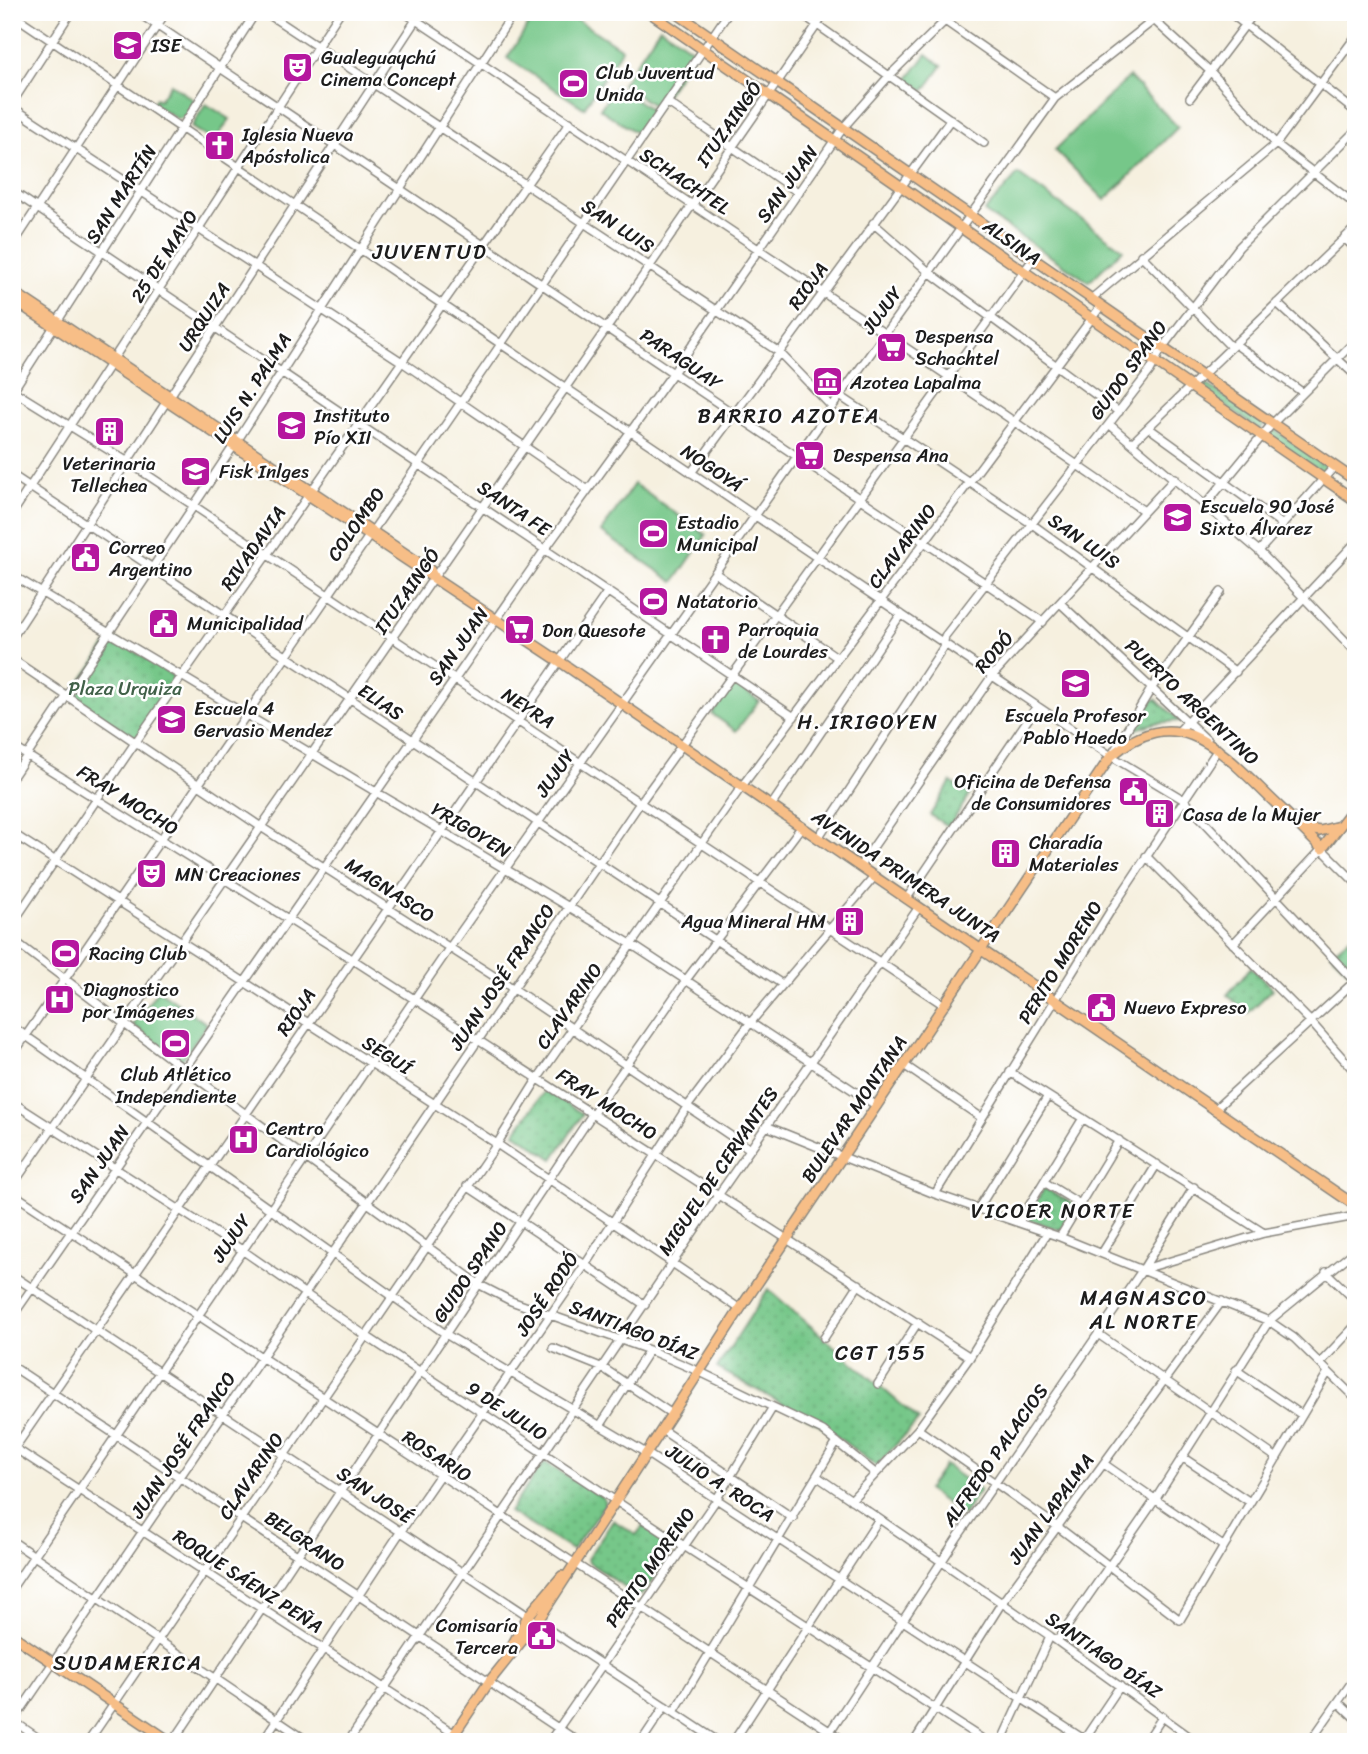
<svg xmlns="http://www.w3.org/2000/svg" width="1368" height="1754" font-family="Sriracha,sans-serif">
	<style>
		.grass { fill: url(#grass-dots); stroke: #497252; stroke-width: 2 }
		.garden { fill: #76c789; stroke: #497252; stroke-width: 2 }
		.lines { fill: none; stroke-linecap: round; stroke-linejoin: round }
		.minor-casing { stroke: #89867e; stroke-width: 10 }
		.major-casing { stroke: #89867e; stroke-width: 12 }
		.minor { stroke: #fff; stroke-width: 7 }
		.major { stroke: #f7be87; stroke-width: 9 }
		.labels { text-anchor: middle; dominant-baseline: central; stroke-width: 5; stroke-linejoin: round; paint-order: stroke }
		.poi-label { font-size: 19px; fill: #1c1c1c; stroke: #fff; text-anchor: start }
		.street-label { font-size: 19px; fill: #1c1c1c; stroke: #fff }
		.park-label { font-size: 19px; fill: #406048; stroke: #fff }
		.neighbourhood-label { font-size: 21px; letter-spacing: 2px; fill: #1c1c1c; stroke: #fff }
	</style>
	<defs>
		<pattern id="grass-dots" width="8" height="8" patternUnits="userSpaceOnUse" patternTransform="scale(1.75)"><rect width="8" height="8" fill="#76c789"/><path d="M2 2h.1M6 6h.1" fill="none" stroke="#66aa76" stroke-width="1.8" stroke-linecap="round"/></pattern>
	</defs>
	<rect width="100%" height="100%" fill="#fff"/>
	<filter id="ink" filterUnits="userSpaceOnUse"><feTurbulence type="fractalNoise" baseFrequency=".0143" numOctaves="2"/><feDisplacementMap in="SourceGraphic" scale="14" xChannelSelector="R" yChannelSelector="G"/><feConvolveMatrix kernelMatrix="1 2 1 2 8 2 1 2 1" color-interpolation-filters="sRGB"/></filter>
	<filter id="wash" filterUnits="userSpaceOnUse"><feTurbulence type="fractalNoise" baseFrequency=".00686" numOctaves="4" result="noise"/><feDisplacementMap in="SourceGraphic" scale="28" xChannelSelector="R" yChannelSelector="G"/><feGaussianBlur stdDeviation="1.57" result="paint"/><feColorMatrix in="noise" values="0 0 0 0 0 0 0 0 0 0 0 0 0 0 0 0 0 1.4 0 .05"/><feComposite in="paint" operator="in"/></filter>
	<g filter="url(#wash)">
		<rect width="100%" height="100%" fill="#f6f0df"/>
		<!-- grass -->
		<path class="grass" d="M1202 381 1265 423 1260 430 1197 387Z
			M1273 428 1326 466 1322 473 1267 436Z
			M112 637 178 679 137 739 71 696Z
			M1156 699 1180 721 1155 723 1131 731 1151 701Z
			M951 782 970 794 949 827 930 815Z
			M1351 936 1356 941V973L1353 976 1331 953Z
			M1251 967 1273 989 1248 1013 1227 995Z
			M545 1090 583 1114 553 1159 515 1133Z
			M1044 1188 1074 1204 1061 1230 1029 1220 1028 1216Z
			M768 1289 919 1420 876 1466 826 1428 717 1368Z
			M544 1462 603 1498 605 1504 572 1550 509 1512Z
			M613 1520 636 1535 643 1526 674 1547 643 1594 638 1596 588 1562 587 1559Z"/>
		<!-- garden -->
		<path class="garden" d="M537 12H565L622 49 584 108 507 58Z
			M660 27 695 51 657 108 622 84Z
			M927 54 942 66 924 91 908 79Z
			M1129 77 1178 127 1105 200 1055 150Z
			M171 84 195 101 185 117 177 119 152 103 156 98 159 100Z
			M616 86 653 111 638 134 600 109Z
			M206 104 230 119 214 142 191 127Z
			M1018 174 1123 249 1089 282 984 212Z
			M634 484 706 535 674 582 601 532Z
			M734 684 759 701 736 731 712 714Z
			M158 990 207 1024 181 1061 133 1025Z
			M945 1465 980 1490 963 1515 927 1490Z"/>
	</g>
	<g filter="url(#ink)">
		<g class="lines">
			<defs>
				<path id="minor" d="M137 12 1043 622
					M265 12 779 352 832 407
					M404 12 948 376 1144 511
					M799 12 984 143
					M932 12 1055 98
					M1026 12 1029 15
					M1145 12 1211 72 1276 144 1356 205
					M1229 12 1356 112
					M1347 12 1356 18
					M12 14 1111 756 1184 800 1356 983
					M1190 98 1255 12
					M667 102 799 193
					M12 103 71 12
					M12 107 402 362 588 490
					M12 191 794 717
					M873 223 929 272 1119 412
					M1344 238 1356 249
					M12 246 166 12
					M1141 255 1231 347
					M1091 299 1276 144 1356 36
					M1277 303 1356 376
					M1235 344 1302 392
					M12 390 128 462 944 1005
					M12 392 256 12
					M840 396 1032 524 1236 672
					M1109 424 1259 551 1356 652
					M1149 428 1283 525
					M1133 442 1356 227
					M691 473 951 119
					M12 475 782 984
					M1206 504 1272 424 1356 340
					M12 514 340 12
					M1259 551 1334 467
					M715 573 838 658
					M12 575 631 944 877 1106
					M1060 603 1207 740
					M12 638 421 12
					M12 659 261 827 514 989 750 1149
					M1179 731 1356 542
					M12 746 352 959 970 1357
					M1113 753 1151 689 1221 592
					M12 778 241 435 514 12
					M771 806 901 614
					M12 833 497 1144 740 1309
					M818 838 943 648 945 636 1150 371 1162 348 1239 247 1356 130
					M1146 856 1310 1021 1356 1073
					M860 866 992 676 1175 478
					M907 898 1037 706
					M12 924 135 743 570 122
					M12 939 184 1069 480 1285 511 1301 649 1350 700 1372 823 1431 875 1473
					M1233 944 1322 849 1356 883
					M12 1026 447 1335 646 1453 1088 1742
					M12 1056 729 12
					M904 1065 982 1118
					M1010 1072 1264 1233
					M12 1102 242 1250 366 1336 684 1546 987 1742
					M1214 1110 1356 980
					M766 1126 935 1194 1060 1237 1269 1321 1294 1338 1356 1399
					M1044 1182 1080 1204
					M12 1186 826 12
					M467 1186 645 1305
					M12 1193 846 1742
					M935 1194 1111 910 1218 749
					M978 1209 1048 1096
					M1019 1222 1083 1118
					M1060 1237 1119 1140
					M1102 1253 1157 1164
					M1144 1269 1264 1233 1356 1216
					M1326 1272 1356 1301
					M12 1275 719 1742
					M12 1317 546 548 673 373 843 128 889 76 954 12
					M1098 1334 1277 1458
					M824 1338 859 1284
					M553 1348 603 1368 672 1414
					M1320 1363 1356 1325
					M12 1366 579 1742
					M1236 1370 1302 1415
					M878 1384 918 1322
					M600 1426 649 1350
					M918 1429 1058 1527 1180 1620 1328 1372
					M662 1430 793 1518
					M13 1447 467 1742
					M12 1452 608 591
					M1182 1457 1250 1502
					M1104 1464 1223 1546
					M818 1477 1050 1636 1197 1742
					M851 1500 918 1429 970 1357 1047 1233
					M12 1541 309 1742
					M12 1588 450 947 832 407 1055 98 1164 12
					M1057 1641 1155 1500 1269 1321 1356 1250
					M1338 1702 1356 1719
					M674 1712 837 1442
					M12 1720 44 1742
					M12 1723 640 803 1033 259
					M1083 1741 1120 1686
					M88 1742 497 1144 538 1078 742 786 1101 306
					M173 1742 593 1113 686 980 802 826
					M262 1742 401 1531 585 1265 687 1107 751 1022 875 876
					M348 1742 719 1194 919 907
					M549 1742 716 1500 773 1407
					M641 1742 665 1706
					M733 1742 879 1519
					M823 1742 957 1538 1143 1269 1194 1187
					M914 1742 1001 1604 1222 1301
					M1001 1742 1050 1636
					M1146 1742 1163 1716
					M1310 1742 1356 1676"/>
				<path id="major" d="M649 12 1356 501
					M675 12 1356 481
					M12 291 430 570 434 578
					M12 299 559 661 1356 1206
					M1302 828 1320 831 1339 826
					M12 1635 171 1742
					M508 1653 528 1616 562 1576
					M449 1742 489 1682 537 1622 740 1309 1111 756C1173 703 1214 743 1261 789 1281 809 1303 828 1322 849L1356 805"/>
			</defs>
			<!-- minor casing -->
			<use href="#minor" class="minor-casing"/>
			<!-- major casing -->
			<use href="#major" class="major-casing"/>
			<!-- minor -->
			<use href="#minor" class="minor"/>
			<!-- major -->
			<use href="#major" class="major"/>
		</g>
	</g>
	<!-- icons -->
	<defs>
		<symbol id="university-square" viewBox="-11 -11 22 22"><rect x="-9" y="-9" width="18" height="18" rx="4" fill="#b5179e" stroke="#fff"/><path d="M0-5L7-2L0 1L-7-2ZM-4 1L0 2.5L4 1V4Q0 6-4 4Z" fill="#fff"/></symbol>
		<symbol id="theatre-square" viewBox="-11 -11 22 22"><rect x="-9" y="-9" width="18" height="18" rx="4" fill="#b5179e" stroke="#fff"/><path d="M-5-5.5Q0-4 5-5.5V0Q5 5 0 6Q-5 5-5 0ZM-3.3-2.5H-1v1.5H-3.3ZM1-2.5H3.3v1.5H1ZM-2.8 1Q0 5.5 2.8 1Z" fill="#fff"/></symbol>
		<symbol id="stadium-square" viewBox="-11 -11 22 22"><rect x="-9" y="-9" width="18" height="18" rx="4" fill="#b5179e" stroke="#fff"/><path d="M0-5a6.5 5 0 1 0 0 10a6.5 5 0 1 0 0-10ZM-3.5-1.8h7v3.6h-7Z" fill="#fff"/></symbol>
		<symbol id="church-square" viewBox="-11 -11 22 22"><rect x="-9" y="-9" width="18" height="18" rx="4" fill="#b5179e" stroke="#fff"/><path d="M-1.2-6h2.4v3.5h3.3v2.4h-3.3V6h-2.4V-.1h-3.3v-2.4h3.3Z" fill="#fff"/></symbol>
		<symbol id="supermarket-square" viewBox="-11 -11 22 22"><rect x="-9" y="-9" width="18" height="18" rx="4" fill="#b5179e" stroke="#fff"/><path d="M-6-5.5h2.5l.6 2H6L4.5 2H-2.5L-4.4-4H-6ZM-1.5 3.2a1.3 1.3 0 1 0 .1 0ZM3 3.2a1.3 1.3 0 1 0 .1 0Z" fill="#fff"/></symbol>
		<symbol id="museum-square" viewBox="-11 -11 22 22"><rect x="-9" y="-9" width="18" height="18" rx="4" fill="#b5179e" stroke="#fff"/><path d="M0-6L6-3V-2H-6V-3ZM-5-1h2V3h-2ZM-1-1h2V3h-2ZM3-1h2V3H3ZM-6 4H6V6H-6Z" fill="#fff"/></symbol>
		<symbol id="school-square" viewBox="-11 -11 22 22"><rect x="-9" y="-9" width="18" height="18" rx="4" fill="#b5179e" stroke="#fff"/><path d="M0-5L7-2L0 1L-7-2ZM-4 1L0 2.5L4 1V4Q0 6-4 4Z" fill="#fff"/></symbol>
		<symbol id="building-square" viewBox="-11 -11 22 22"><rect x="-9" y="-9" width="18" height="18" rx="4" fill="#b5179e" stroke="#fff"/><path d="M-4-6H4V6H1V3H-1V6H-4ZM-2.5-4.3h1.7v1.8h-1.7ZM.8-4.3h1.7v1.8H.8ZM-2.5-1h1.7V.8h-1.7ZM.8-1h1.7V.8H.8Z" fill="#fff"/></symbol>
		<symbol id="civic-square" viewBox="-11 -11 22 22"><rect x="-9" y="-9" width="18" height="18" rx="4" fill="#b5179e" stroke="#fff"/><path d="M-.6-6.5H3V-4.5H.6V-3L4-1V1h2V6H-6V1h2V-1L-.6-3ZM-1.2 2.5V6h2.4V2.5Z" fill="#fff"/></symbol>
		<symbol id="hospital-square" viewBox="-11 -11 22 22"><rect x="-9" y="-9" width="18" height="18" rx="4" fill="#b5179e" stroke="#fff"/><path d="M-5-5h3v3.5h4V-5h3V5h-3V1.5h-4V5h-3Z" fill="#fff"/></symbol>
	</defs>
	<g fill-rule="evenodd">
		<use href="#university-square" x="110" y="28" width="35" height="35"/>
		<use href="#theatre-square" x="280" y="50" width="35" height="35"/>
		<use href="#stadium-square" x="556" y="66" width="35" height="35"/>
		<use href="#church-square" x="202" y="128" width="35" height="35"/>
		<use href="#supermarket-square" x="874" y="330" width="35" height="35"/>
		<use href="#museum-square" x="810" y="364" width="35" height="35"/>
		<use href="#school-square" x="274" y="408" width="35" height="35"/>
		<use href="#building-square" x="92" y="414" width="35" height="35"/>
		<use href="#supermarket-square" x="792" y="438" width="35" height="35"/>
		<use href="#university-square" x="178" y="454" width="35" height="35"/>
		<use href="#school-square" x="1160" y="500" width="35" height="35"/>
		<use href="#stadium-square" x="636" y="516" width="35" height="35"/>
		<use href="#civic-square" x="68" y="540" width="35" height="35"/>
		<use href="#stadium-square" x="636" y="584" width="35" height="35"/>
		<use href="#civic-square" x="146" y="606" width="35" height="35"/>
		<use href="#supermarket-square" x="502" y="612" width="35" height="35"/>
		<use href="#church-square" x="698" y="622" width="35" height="35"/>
		<use href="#school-square" x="1058" y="666" width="35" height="35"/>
		<use href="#school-square" x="154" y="702" width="35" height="35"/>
		<use href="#civic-square" x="1116" y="774" width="35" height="35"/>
		<use href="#building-square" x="1142" y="796" width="35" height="35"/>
		<use href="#building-square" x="988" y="836" width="35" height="35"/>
		<use href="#theatre-square" x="134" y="856" width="35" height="35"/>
		<use href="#building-square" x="832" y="904" width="35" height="35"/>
		<use href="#stadium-square" x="48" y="936" width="35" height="35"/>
		<use href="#hospital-square" x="42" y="982" width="35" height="35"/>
		<use href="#civic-square" x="1084" y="990" width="35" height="35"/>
		<use href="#stadium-square" x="158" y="1026" width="35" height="35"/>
		<use href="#hospital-square" x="226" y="1122" width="35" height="35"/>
		<use href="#civic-square" x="524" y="1618" width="35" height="35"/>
	</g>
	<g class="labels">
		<!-- poi labels -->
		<g class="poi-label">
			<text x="151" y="45">ISE</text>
			<text x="321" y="57">Gualeguaychú<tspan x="321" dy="22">Cinema Concept</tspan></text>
			<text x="596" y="72">Club Juventud<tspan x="596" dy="22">Unida</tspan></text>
			<text x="242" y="134">Iglesia Nueva<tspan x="242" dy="22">Apóstolica</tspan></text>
			<text x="915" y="336">Despensa<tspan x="915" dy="22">Schachtel</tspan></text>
			<text x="850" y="382">Azotea Lapalma</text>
			<text x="314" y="415">Instituto<tspan x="314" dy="22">Pío XII</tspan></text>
			<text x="833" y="455">Despensa Ana</text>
			<text x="109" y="463" text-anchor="middle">Veterinaria<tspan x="109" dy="22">Tellechea</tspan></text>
			<text x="219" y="471">Fisk Inlges</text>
			<text x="1200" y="506">Escuela 90 José<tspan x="1200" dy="22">Sixto Álvarez</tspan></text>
			<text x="677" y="522">Estadio<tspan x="677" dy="22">Municipal</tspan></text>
			<text x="109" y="547">Correo<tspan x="109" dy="22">Argentino</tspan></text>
			<text x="677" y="601">Natatorio</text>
			<text x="187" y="623">Municipalidad</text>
			<text x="738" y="629">Parroquia<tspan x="738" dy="22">de Lourdes</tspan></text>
			<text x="542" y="630">Don Quesote</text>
			<text x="194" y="708">Escuela 4<tspan x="194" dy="22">Gervasio Mendez</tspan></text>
			<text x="1075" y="715" text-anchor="middle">Escuela Profesor<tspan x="1075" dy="22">Pablo Haedo</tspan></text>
			<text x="1111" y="781" text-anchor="end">Oficina de Defensa<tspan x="1111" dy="22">de Consumidores</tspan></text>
			<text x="1183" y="814">Casa de la Mujer</text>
			<text x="1029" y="842">Charadía<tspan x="1029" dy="22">Materiales</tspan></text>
			<text x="175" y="874">MN Creaciones</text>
			<text x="826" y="921" text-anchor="end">Agua Mineral HM</text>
			<text x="89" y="953">Racing Club</text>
			<text x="83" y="989">Diagnostico<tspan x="83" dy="22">por Imágenes</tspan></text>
			<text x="1124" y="1007">Nuevo Expreso</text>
			<text x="176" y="1074" text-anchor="middle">Club Atlético<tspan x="176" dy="22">Independiente</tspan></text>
			<text x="266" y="1128">Centro<tspan x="266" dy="22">Cardiológico</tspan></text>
			<text x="518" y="1625" text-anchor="end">Comisaría<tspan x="518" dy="22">Tercera</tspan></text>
		</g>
		<!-- street labels -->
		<g class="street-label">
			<text transform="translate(729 124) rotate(-55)">ITUZAINGÓ</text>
			<text transform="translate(685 181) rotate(34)">SCHACHTEL</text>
			<text transform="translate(787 184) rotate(-54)">SAN JUAN</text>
			<text transform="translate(121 194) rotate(-57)">SAN MARTÍN</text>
			<text transform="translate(618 226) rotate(33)">SAN LUIS</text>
			<text transform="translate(1012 242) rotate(35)">ALSINA</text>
			<text transform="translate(164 256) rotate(-57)">25 DE MAYO</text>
			<text transform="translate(808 286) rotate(-54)">RIOJA</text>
			<text transform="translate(882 310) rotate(-54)">JUJUY</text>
			<text transform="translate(204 317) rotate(-57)">URQUIZA</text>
			<text transform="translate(681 359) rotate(34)">PARAGUAY</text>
			<text transform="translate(1128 370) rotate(-54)">GUIDO SPANO</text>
			<text transform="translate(252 388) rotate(-57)">LUIS N. PALMA</text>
			<text transform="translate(712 468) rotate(34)">NOGOYÁ</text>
			<text transform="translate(514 508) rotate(34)">SANTA FE</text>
			<text transform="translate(356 524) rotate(-55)">COLOMBO</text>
			<text transform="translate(1084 541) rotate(35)">SAN LUIS</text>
			<text transform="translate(902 546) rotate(-53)">CLAVARINO</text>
			<text transform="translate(253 548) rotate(-55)">RIVADAVIA</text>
			<text transform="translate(407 591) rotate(-55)">ITUZAINGÓ</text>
			<text transform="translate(458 646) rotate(-55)">SAN JUAN</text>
			<text transform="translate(994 652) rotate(-49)">RODÓ</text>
			<text transform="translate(381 702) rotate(34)">ELIAS</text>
			<text transform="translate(1192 702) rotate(43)">PUERTO ARGENTINO</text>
			<text transform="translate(528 708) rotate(33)">NEYRA</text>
			<text transform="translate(555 773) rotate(-55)">JUJUY</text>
			<text transform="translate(128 800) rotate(32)">FRAY MOCHO</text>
			<text transform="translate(471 830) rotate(31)">YRIGOYEN</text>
			<text transform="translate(906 876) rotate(34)">AVENIDA PRIMERA JUNTA</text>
			<text transform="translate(390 890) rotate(33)">MAGNASCO</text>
			<text transform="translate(1060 962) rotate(-58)">PERITO MORENO</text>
			<text transform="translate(502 977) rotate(-56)">JUAN JOSÉ FRANCO</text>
			<text transform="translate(569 1006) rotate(-55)">CLAVARINO</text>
			<text transform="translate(296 1012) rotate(-55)">RIOJA</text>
			<text transform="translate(387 1055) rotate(33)">SEGUÍ</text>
			<text transform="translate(607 1104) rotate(33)">FRAY MOCHO</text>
			<text transform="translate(854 1109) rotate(-56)">BULEVAR MONTANA</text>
			<text transform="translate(99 1164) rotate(-55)">SAN JUAN</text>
			<text transform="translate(718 1171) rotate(-56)">MIGUEL DE CERVANTES</text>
			<text transform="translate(231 1238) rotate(-56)">JUJUY</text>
			<text transform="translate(470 1272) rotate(-56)">GUIDO SPANO</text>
			<text transform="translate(547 1294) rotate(-56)">JOSÉ RODÓ</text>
			<text transform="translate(634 1330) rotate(21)">SANTIAGO DÍAZ</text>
			<text transform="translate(507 1411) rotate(33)">9 DE JULIO</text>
			<text transform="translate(183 1445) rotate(-56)">JUAN JOSÉ FRANCO</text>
			<text transform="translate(995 1455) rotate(-55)">ALFREDO PALACIOS</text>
			<text transform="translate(437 1456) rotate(33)">ROSARIO</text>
			<text transform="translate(251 1476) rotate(-56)">CLAVARINO</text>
			<text transform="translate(720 1483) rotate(33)">JULIO A. ROCA</text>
			<text transform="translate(375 1495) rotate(34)">SAN JOSÉ</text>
			<text transform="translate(1051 1509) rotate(-54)">JUAN LAPALMA</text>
			<text transform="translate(305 1541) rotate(34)">BELGRANO</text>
			<text transform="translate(650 1567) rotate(-55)">PERITO MORENO</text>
			<text transform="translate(248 1581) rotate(33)">ROQUE SÁENZ PEÑA</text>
			<text transform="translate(1104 1655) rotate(35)">SANTIAGO DÍAZ</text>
		</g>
		<!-- park labels -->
		<g class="park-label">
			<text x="125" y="688">Plaza Urquiza</text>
		</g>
		<!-- neighbourhood labels -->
		<g class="neighbourhood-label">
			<text x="430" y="252">JUVENTUD</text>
			<text x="789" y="416">BARRIO AZOTEA</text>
			<text x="868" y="722">H. IRIGOYEN</text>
			<text x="1053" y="1211">VICOER NORTE</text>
			<text x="1144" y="1298">MAGNASCO<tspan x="1144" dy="24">AL NORTE</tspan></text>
			<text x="881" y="1353">CGT 155</text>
			<text x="128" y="1663">SUDAMERICA</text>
		</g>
	</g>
	<!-- margin -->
	<rect width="1368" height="1754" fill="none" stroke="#fff" stroke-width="42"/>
</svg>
